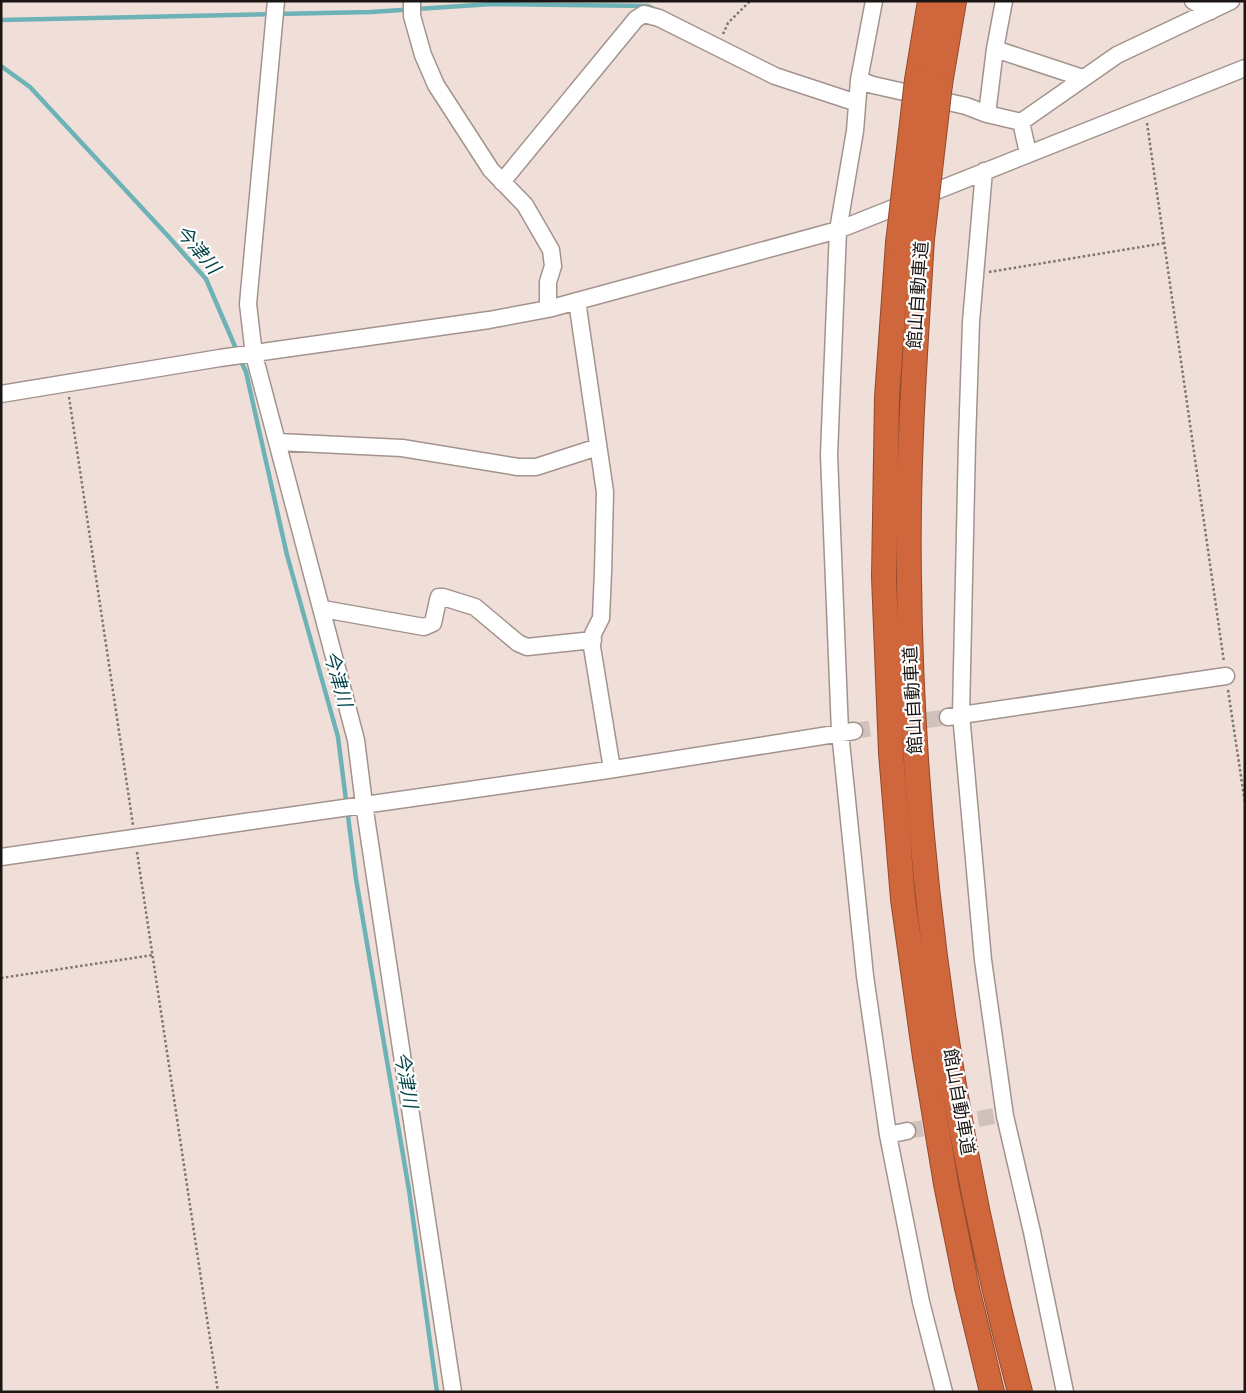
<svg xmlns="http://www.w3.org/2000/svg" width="1246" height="1393" font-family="'Alegreya Sans','Noto Sans JP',sans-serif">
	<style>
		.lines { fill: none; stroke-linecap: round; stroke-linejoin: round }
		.stream { stroke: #6db2b6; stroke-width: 4.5 }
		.minor-tunnel { stroke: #d0c1bb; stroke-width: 16; stroke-dasharray: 16 8; stroke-linecap: butt }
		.minor-casing { stroke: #a3938d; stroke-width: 19 }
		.highway-casing { stroke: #914a2d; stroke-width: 26 }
		.path { stroke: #7f7470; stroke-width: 2.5; stroke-dasharray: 2.5 2.5; stroke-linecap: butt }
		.minor { stroke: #fff; stroke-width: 16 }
		.highway { stroke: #d0663b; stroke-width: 24 }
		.highway-bridge-casing { stroke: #914a2d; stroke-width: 26; stroke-linecap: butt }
		.highway-bridge { stroke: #d0663b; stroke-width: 24 }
		.labels { text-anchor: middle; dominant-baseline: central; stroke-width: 4.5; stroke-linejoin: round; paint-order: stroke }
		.street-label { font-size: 18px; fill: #1b1613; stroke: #fff }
		.water-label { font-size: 19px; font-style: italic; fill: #05474b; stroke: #fff }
	</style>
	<rect width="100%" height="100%" fill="#f0dfd9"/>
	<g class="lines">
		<!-- stream -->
		<path class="stream" d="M1 20 371 12 492 4 648 6 656 10
			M1 66 30 87 168 236 206 279 237 351
			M240 359 246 372 287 555 338 737 356 879 409 1190 437 1392"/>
		<!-- minor-tunnel -->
		<path class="minor-tunnel" d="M854 731 948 717
			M907 1131 994 1116"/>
		<defs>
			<path id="minor" d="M276 1 248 304 254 355 356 740 364 804 453 1392
				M412 1V16L423 55 436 85 491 170 525 205 551 250 553 266 548 282V309
				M874 1 859 80 855 131 838 230 829 455 840 732 865 976 888 1135 921 1302 944 1392
				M1193 1 1211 11
				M995 49 1083 78
				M859 80 873 85 966 106 987 114 1021 122 1117 55 1231 1
				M987 114 995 49 1004 1
				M1021 122 1028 153
				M984 171 971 322 967 442 961 714 983 960 1005 1116 1032 1232 1065 1392
				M502 182 636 19 644 14 659 18 775 76 857 103
				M577 301 605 492 603 572 601 618 593 634 592 647 612 769
				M1 394 220 358 489 320 548 309 838 230 1245 68
				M278 442 402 448 518 467H536L598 447
				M323 609 424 627 433 623 438 600 439 597H443L475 607 518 643 527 647 593 640
				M948 717 1226 676
				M1 857 608 770 854 731
				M888 1135 907 1131"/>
			<path id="highway" d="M917 80 930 1
				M940 84 954 1
				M922 239C915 352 907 465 909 578 912 852 950 1127 1020 1392
				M898 243 887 397 884 577 891 753 903 899 925 1057 946 1184 967 1288 992 1392"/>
		</defs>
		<!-- minor casing -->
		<use href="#minor" class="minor-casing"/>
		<!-- highway casing -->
		<use href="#highway" class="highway-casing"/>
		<!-- path -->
		<path class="path" d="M723 34 728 23 750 1
			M1147 123 1224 662
			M989 272 1165 243
			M69 397 133 825
			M1228 690 1245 803
			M137 852 218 1392
			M1 978 153 955"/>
		<!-- minor -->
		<use href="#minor" class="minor"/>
		<!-- highway -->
		<use href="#highway" class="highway"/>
		<defs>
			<path id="highway-bridge" d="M922 239 940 84
				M898 243 917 80"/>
		</defs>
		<!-- highway-bridge casing -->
		<use href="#highway-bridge" class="highway-bridge-casing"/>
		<!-- highway-bridge -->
		<use href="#highway-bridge" class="highway-bridge"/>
	</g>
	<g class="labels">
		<!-- street labels -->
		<g class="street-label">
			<text transform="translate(919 295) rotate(-86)">館山自動車道</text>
			<text transform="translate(914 700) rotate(-93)">館山自動車道</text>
			<text transform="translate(958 1102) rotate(80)">館山自動車道</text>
		</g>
		<!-- water labels -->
		<g class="water-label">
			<text transform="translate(197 250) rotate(50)">今津川</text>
			<text transform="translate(337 679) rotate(74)">今津川</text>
			<text transform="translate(405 1080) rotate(80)">今津川</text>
		</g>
	</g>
	<!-- border -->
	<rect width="1246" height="1393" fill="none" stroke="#1b1613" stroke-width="5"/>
</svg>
